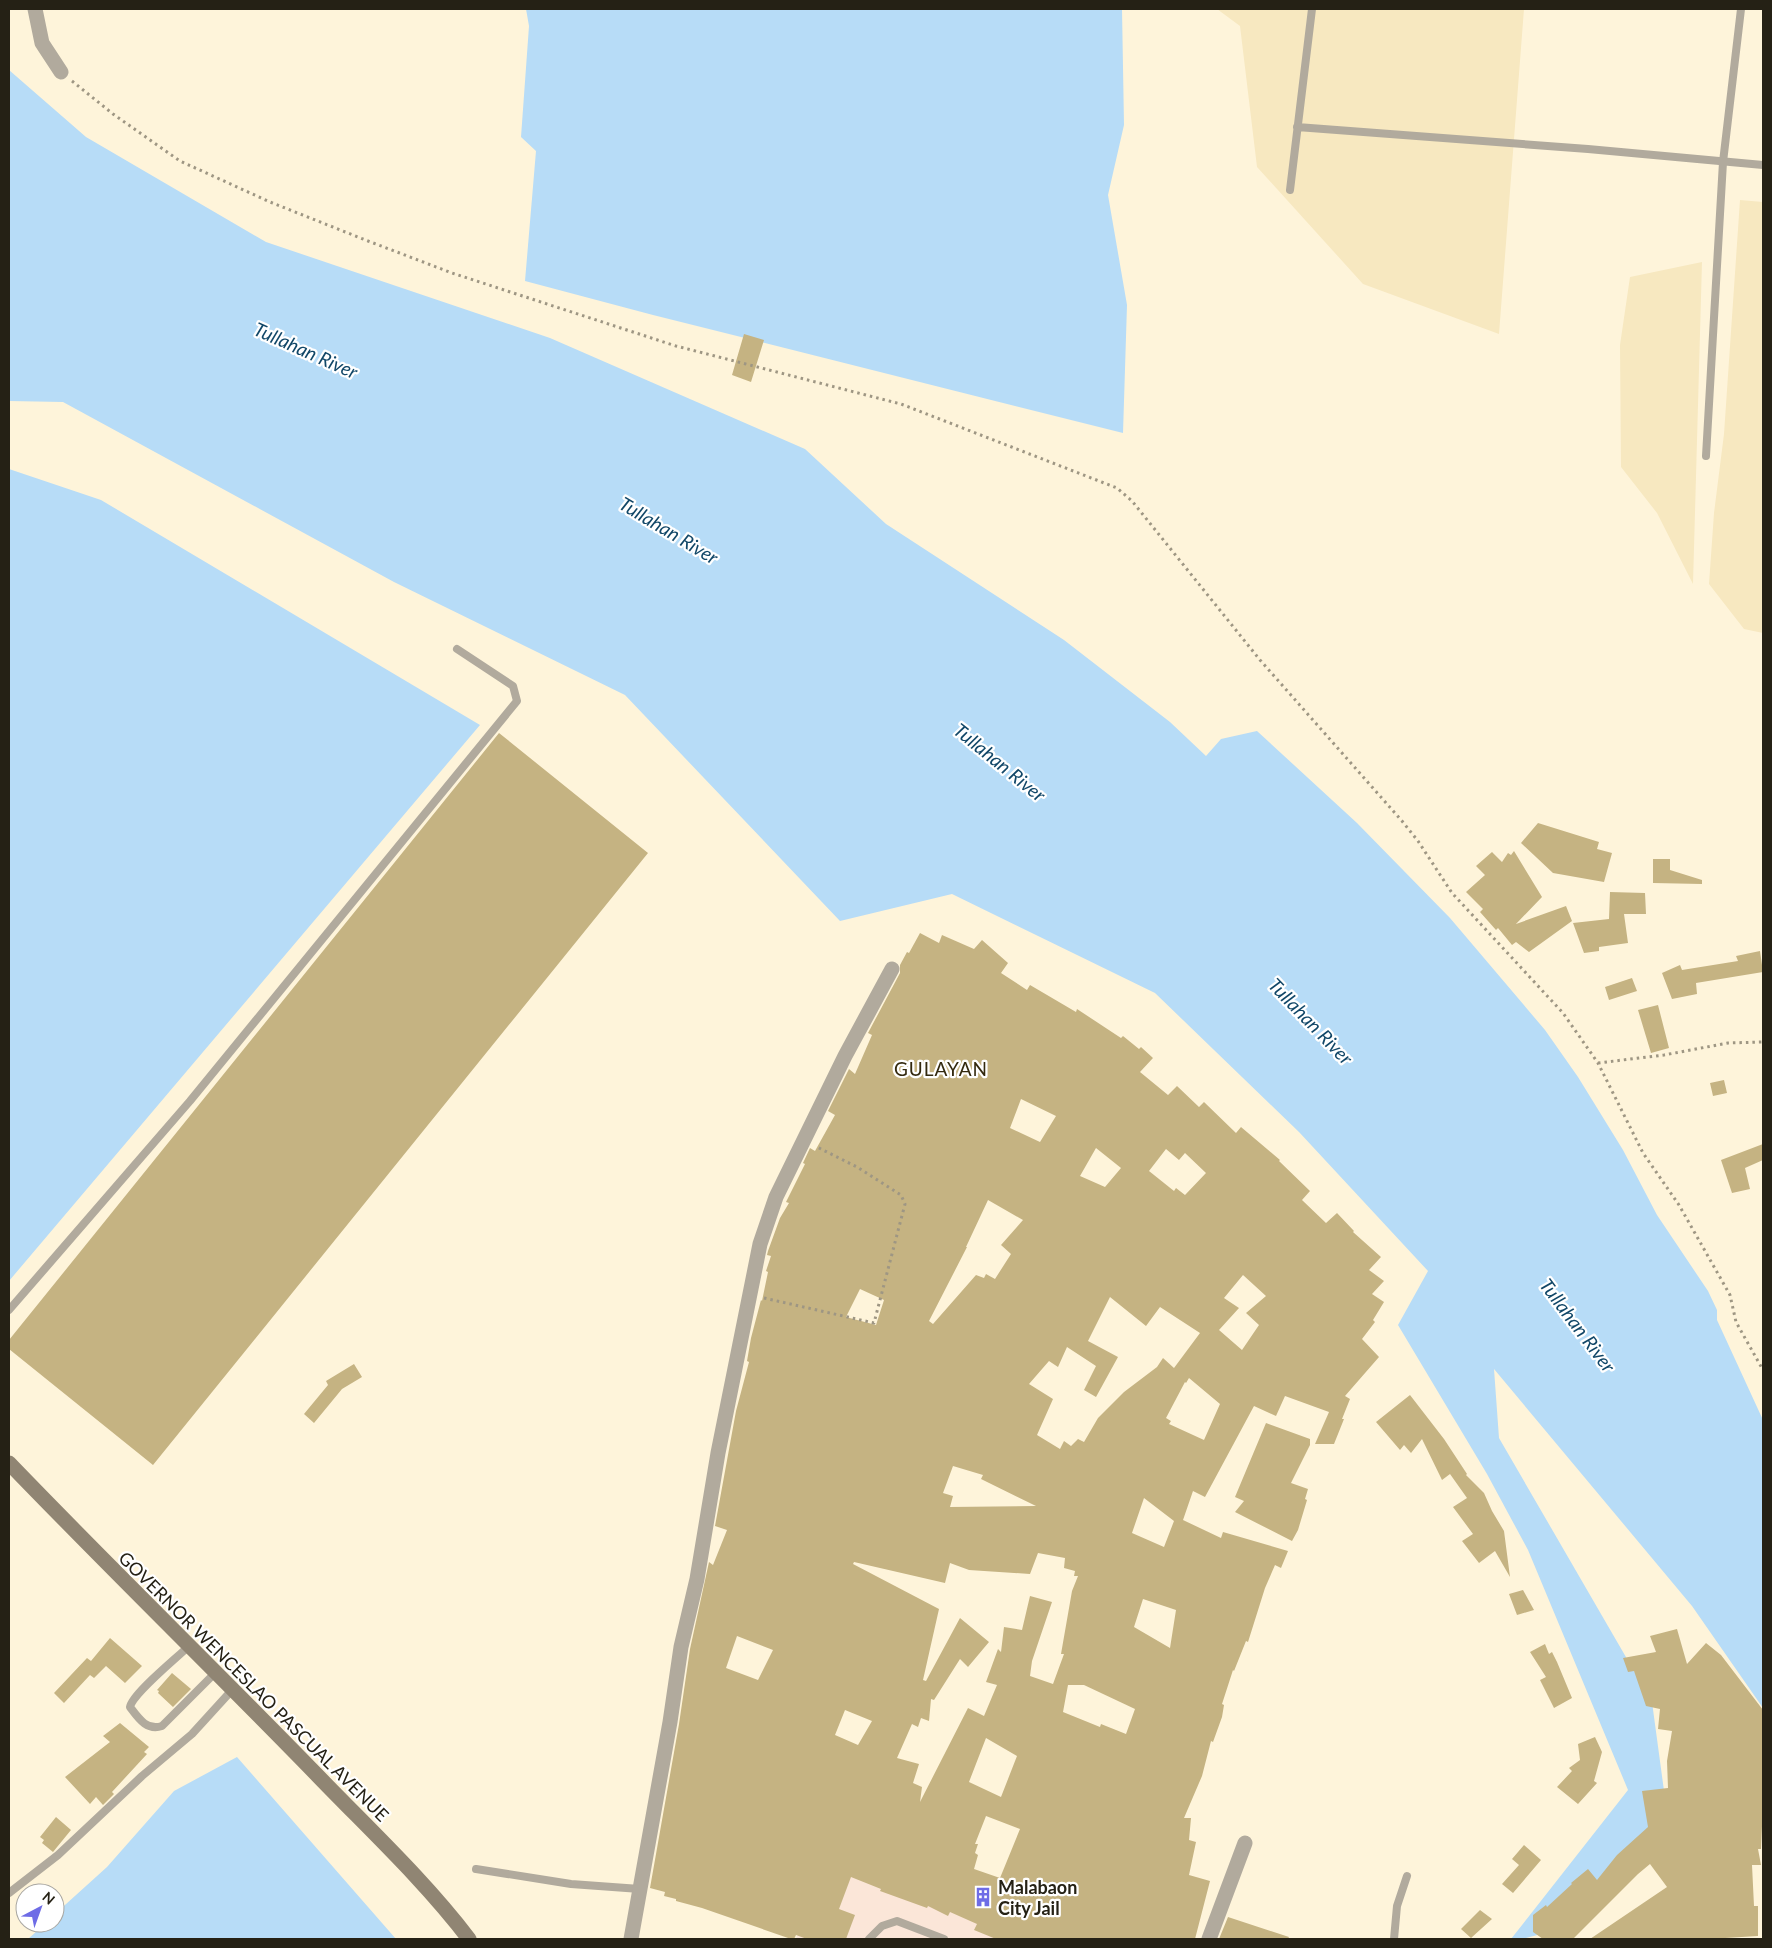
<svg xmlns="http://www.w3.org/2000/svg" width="1772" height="1948" font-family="Lato,sans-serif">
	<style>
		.commercial { fill: #fbe6d8 }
		.built { fill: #f7e8c0 }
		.water { fill: #b7dcf7 }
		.building { fill: #c5b382; fill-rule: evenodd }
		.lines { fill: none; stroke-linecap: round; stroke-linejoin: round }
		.path { stroke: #9e9683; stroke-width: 3; stroke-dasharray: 2.5 4; stroke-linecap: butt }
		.service { stroke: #b1aa9d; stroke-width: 8 }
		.minor { stroke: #b1aa9d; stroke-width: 15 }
		.secondary { stroke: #908573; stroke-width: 15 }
		.labels { text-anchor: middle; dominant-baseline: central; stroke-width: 4.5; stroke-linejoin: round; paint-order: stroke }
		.street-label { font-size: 18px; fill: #252115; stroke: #fff }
		.poi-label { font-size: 18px; font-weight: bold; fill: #252115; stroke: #fff; text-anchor: start }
		.water-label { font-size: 19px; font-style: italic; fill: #114768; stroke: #fff }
		.neighbourhood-label { font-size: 19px; letter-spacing: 1px; fill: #33290e; stroke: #fff }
	</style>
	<rect width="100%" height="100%" fill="#fef4da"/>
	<!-- commercial -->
	<path class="commercial" d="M841 1830 1109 1939H796Z"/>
	<!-- built -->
	<path class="built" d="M1217 9H1524L1499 334 1363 284 1257 167 1240 26Z
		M1740 200 1763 202V633L1744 629 1709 584 1714 513 1724 434Z
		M1702 262 1693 584 1657 513 1621 467 1620 345 1630 277Z"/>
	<!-- water -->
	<path class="water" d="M526 9H1122L1124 125 1108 195 1127 305 1123 433 653 315 525 281 536 151 521 137 529 26Z
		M9 70 86 137 266 242 550 338 805 449 886 524 1064 640 1170 722 1206 756 1221 739 1257 731 1357 823 1450 918 1545 1030 1578 1077 1623 1150 1657 1215 1708 1291 1717 1310V1320L1763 1420V1708L1692 1606 1494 1369 1499 1438 1652 1702 1667 1813 1560 1929 1522 1939H1511L1628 1790 1528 1550 1487 1474 1398 1325 1428 1271 1299 1132 1155 993 952 894 840 921 625 695 394 582 63 402 9 401Z
		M9 469 101 500 480 725 9 1281Z
		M237 1757 396 1939H28L46 1923H55V1914L107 1867 174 1791Z"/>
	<!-- building -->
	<path class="building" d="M744 334 764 340 751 382 732 375Z
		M499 733 648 853 153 1465 9 1349V1340Z
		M1538 823 1599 842 1597 849 1612 853 1604 882 1553 873 1521 843Z
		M1514 851 1542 897 1516 924 1566 906 1572 921 1529 952 1516 942 1512 945 1498 928 1496 930 1480 912 1483 909 1466 892 1485 875 1476 866 1492 852 1502 862 1508 853 1511 855Z
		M1653 859H1670V870L1702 880V884L1653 883Z
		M1610 892 1645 893 1646 914H1624L1628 943 1599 947V951L1584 953 1573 923 1609 919Z
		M920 933 939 943 942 935 974 949 982 940 1008 963 1001 973 1027 990 1030 985 1076 1012 1077 1009 1121 1038 1123 1036 1139 1049 1141 1047 1153 1058 1140 1072 1168 1095 1177 1086 1199 1107 1204 1102 1236 1133 1241 1127 1280 1160 1279 1161 1310 1191 1302 1200 1326 1223 1337 1213 1354 1231 1353 1232 1381 1257 1369 1270 1384 1281 1372 1294 1384 1302 1373 1320 1375 1322 1362 1339 1379 1357 1345 1396 1350 1399 1342 1419H1344L1334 1444H1315L1329 1412 1285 1396 1276 1416 1254 1406 1205 1497 1193 1491 1183 1520 1221 1538 1223 1532 1288 1551 1281 1568 1275 1565 1265 1588 1248 1642 1246 1641 1234 1671 1233 1670 1222 1704 1224 1705 1222 1717 1213 1742 1211 1741 1202 1776 1184 1818H1191L1189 1840 1196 1842 1189 1875 1210 1881 1195 1939H996L974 1930 977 1924 950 1912 948 1916 928 1906 927 1908 880 1891 881 1889 851 1877 839 1909 855 1915 846 1939H807L796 1935 794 1939H791L702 1908 676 1901V1899L664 1896 665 1892 650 1888 679 1724 690 1649 709 1562 713 1565 727 1530 715 1526 736 1411 749 1362 747 1361 751 1338 761 1300 762 1301 768 1272 766 1271 771 1256 767 1255 768 1251 780 1218 789 1203 786 1202 805 1164 803 1163 810 1148 815 1151 835 1115 828 1111 849 1069 855 1074 872 1035 868 1033 900 973V965L907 952 909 953ZM1021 1099 1056 1116 1040 1142 1010 1128ZM1096 1148 1121 1168 1105 1187 1080 1176ZM1166 1149 1179 1160 1185 1153 1206 1173 1185 1195 1176 1188 1174 1191 1149 1171ZM988 1200 1023 1220 1001 1245 1011 1254 995 1279 986 1274 984 1278 976 1275 933 1324 929 1321 967 1247H966ZM1243 1275 1266 1296 1246 1313 1259 1325 1242 1350 1219 1330 1239 1308 1224 1298ZM860 1289 884 1300 876 1325 846 1317ZM1110 1297 1146 1326 1160 1307 1200 1333 1174 1368 1163 1358 1157 1367 1124 1392 1098 1418 1084 1442 1078 1439 1071 1446 1064 1441 1060 1449 1037 1435 1053 1399 1029 1384 1049 1361 1058 1367 1067 1347 1096 1366 1084 1390 1096 1397 1118 1357 1088 1341ZM1189 1378 1220 1404 1204 1440 1169 1424 1171 1421 1166 1418 1185 1382 1186 1383ZM953 1466 983 1475 981 1479 1036 1506 950 1507 953 1496 943 1493ZM1144 1498 1174 1521 1164 1547 1132 1533ZM1038 1553 1065 1558 1064 1568 1075 1571 1074 1576H1078L1072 1591 1061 1654H1064L1053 1684 1030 1676 1032 1661 1052 1602 1030 1596 1022 1630 1004 1627 1001 1652 998 1649 986 1682 997 1685 984 1716 968 1708 920 1802 922 1787 913 1783 919 1764 897 1758 912 1724 918 1727 921 1718 929 1721 931 1699 934 1700 960 1659 968 1667 989 1642 960 1618 926 1681 923 1680 939 1609 853 1564 854 1562 945 1583 950 1563 969 1570 1030 1574ZM1143 1599 1176 1610 1170 1648 1134 1627ZM737 1636 773 1650 758 1680 726 1668ZM1068 1685H1084L1135 1709 1126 1734 1101 1724 1100 1727 1063 1712ZM845 1710 872 1721 858 1745 835 1735ZM986 1738 1017 1756 1001 1797 969 1782ZM986 1816 1020 1829 1000 1878 974 1869 978 1855 975 1853 978 1844H975Z
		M1760 951 1763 972 1696 983 1697 994 1672 999 1662 973 1680 965 1682 970 1738 961 1736 956Z
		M1632 978 1637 991 1609 1000 1605 987Z
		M1658 1005 1669 1048 1651 1053 1638 1010Z
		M1724 1080 1727 1093 1713 1096 1710 1083Z
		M1763 1144V1160L1745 1168 1750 1189 1732 1193 1721 1160Z
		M354 1364 362 1377 342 1389 314 1423 304 1414 328 1385 326 1381Z
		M1410 1395 1444 1439 1467 1474 1466 1475 1484 1493 1492 1511 1504 1531 1510 1577 1495 1551 1479 1563 1462 1541 1473 1534 1453 1507 1467 1498 1450 1474 1442 1480 1422 1439 1411 1453 1404 1445 1400 1450 1376 1422Z
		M1266 1423 1310 1439V1445L1291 1483 1308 1489 1305 1499 1307 1500 1298 1530 1292 1541 1235 1512 1244 1501 1235 1497Z
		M1523 1590 1534 1610 1517 1615 1509 1594Z
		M1677 1629 1687 1664 1706 1643 1721 1655 1763 1710V1804L1761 1849H1758L1761 1865H1752L1754 1906H1758V1936L1709 1939H1590L1667 1887 1650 1864 1638 1874 1573 1939H1543L1533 1932V1915L1546 1905 1547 1907 1572 1884 1571 1883 1588 1869 1597 1880 1617 1855 1648 1827 1642 1791 1668 1788 1667 1761 1672 1731 1658 1729 1660 1709 1646 1706 1634 1671 1628 1672 1623 1658 1656 1652 1650 1636Z
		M110 1638 142 1666 125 1683 106 1666 94 1678 90 1675 64 1703 54 1693 87 1658 91 1661Z
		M1545 1644 1549 1654 1552 1652 1557 1662 1572 1698 1554 1708 1540 1680 1546 1677 1530 1652Z
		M172 1673 191 1689 173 1707 158 1693 159 1691 157 1690Z
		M120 1723 149 1747 144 1752 147 1754 112 1792 114 1794 103 1805 96 1797 90 1804 65 1777 110 1742 103 1736Z
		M1595 1737 1602 1752 1594 1781 1597 1783 1578 1804 1557 1787 1572 1771 1569 1768 1580 1760 1578 1744Z
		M56 1817 71 1830 53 1852 42 1843 44 1840 40 1837Z
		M1524 1845 1541 1860 1513 1893 1502 1884 1519 1865 1512 1859Z
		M1480 1910 1492 1919 1471 1938 1461 1929Z
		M1228 1917 1289 1937 1288 1939H1219Z"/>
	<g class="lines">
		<!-- path -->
		<path class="path" d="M72 81 113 114 180 161 270 202 368 241 452 273 676 346 901 404 1117 488 1132 501 1260 660 1402 821 1418 841 1452 893 1563 1013 1598 1063 1643 1153 1679 1205 1730 1295 1736 1322 1763 1370
			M1598 1063 1664 1055 1728 1043 1763 1042
			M764 1298 874 1323 905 1204 901 1195 857 1167 817 1147"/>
		<!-- service -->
		<path class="service" d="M1297 127 1588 149 1763 165
			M1290 190 1312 9
			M1706 456 1723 162 1741 9
			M9 1310 190 1101 517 701 513 686 457 649
			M190 1645C177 1658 133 1693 130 1707 139 1719 147 1731 162 1726L216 1672
			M476 1869 571 1884 640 1889
			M9 1893 58 1855 142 1776 192 1734 233 1689
			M869 1939 882 1926 897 1921 944 1939
			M1394 1939 1397 1906 1407 1876"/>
		<!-- minor -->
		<path class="minor" d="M35 9 42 43 61 72
			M631 1939 670 1722 681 1647 697 1579 718 1453 760 1244 776 1197 845 1056 892 969
			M1209 1939 1245 1843"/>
		<!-- secondary -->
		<path class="secondary" d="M9 1463C110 1568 215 1670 317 1775 369 1829 424 1880 469 1939"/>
	</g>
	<!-- icons -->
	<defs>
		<symbol id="building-bare" viewBox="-9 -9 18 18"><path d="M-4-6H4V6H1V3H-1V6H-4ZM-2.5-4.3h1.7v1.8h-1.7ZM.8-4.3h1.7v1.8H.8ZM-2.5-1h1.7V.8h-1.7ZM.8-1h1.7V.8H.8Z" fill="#6e6ce6" stroke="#fff" stroke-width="2.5" paint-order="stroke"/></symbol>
	</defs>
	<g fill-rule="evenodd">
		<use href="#building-bare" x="969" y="1883" width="28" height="28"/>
	</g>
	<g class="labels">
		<!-- street labels -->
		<g class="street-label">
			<text transform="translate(254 1686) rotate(45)">GOVERNOR WENCESLAO PASCUAL AVENUE</text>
		</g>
		<!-- poi labels -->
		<g class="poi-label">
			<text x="998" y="1887">Malabaon<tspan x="998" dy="21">City Jail</tspan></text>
		</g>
		<!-- water labels -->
		<g class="water-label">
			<text transform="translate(306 350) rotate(24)">Tullahan River</text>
			<text transform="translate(669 530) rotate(31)">Tullahan River</text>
			<text transform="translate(1000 762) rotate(39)">Tullahan River</text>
			<text transform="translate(1311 1021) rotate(46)">Tullahan River</text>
			<text transform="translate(1578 1325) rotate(53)">Tullahan River</text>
		</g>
		<!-- neighbourhood labels -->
		<g class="neighbourhood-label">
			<text x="941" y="1068">GULAYAN</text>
		</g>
	</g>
	<!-- border -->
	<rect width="1772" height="1948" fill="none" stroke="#252115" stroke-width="20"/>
	<!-- north arrow -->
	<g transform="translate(40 1908) rotate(41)"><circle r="24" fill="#ffffff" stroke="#a8a6a1"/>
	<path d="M0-4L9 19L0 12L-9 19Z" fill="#6e6ce6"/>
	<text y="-8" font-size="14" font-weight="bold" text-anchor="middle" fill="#252115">N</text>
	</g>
</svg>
